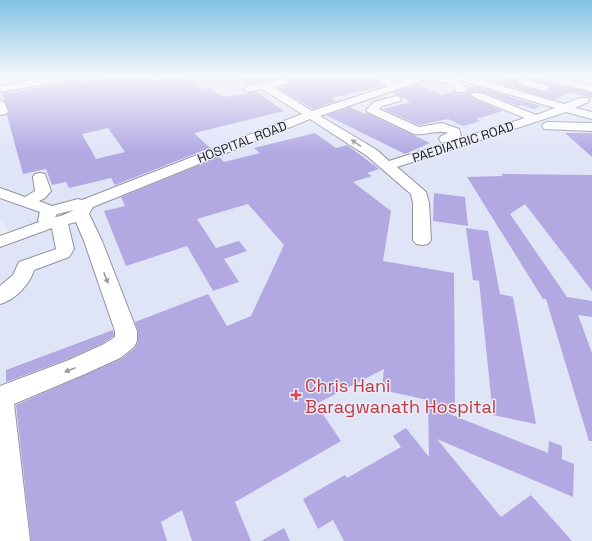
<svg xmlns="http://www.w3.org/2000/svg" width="592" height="541" font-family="'Space Grotesk',sans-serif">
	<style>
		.built { fill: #e0e4f7 }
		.building { fill: #b2a9e2; fill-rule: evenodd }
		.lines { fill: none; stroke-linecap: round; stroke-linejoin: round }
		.minor-casing { stroke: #91939e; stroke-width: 2 }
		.minor { fill: #fff; fill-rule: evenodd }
		.oneway { fill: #9a9a9c }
		.health-dot { fill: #e0444e; stroke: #eaedf8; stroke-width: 1.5 }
		.labels { text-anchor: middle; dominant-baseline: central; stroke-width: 3; stroke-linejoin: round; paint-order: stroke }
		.far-street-label { font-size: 13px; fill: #1e1f23; stroke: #eaedf8 }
		.near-health-label { font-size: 18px; fill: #be3a42; stroke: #eaedf8; text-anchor: start }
	</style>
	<rect width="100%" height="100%" fill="#eaedf8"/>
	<!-- built -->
	<path class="built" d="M69 76H592V541H0V249L16 242 0 220V87Z"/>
	<!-- building -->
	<path class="building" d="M116 76H150L152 81 156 82 162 79V76H185L201 89 210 88 223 97 257 92 284 111 194 133 210 148 115 185 111 178 69 188 66 182 52 185 46 169 23 174 7 115 9 112 2 94 44 87 75 80 78 78 81 82ZM108 128 125 152 96 159 82 134Z
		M236 76H369L384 86 335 97 331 99 337 101 313 109 277 88 288 85 290 82 287 79 284 78 249 85Z
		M511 76H521L515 81 518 84 544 92 550 89V87L548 85 533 80 537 77 540 79 592 93V98L570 92 554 100 492 81Z
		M416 84 442 95 454 91 456 93 462 94 466 92 468 88 475 86 541 106 534 109 522 105 518 106 482 92H473L471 94 472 98 503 111 476 119 480 121 463 126 448 119 419 125 383 109 411 102 400 96 391 93Z
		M350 107 365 114 367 113 430 143 405 154 326 115Z
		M315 133 336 148 347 145 379 169 367 173 372 176 353 182 391 211 383 261 454 273 455 404 452 415 548 453 549 441 562 446V459L574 464 573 497 437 439 501 517 531 495 572 541H344L333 520 318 529 303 499 345 475 347 478 401 447 393 436 406 428 429 457 428 400 382 390 384 369 316 404 341 441 235 502 251 541H192L182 510 161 522 167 541H31L16 405 121 359 135 348 138 342V331L135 322 208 294 227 326 251 316 284 245 248 204 197 219 216 248 239 241 247 251 224 259 239 282 213 291 187 246 126 266 104 211 125 206 121 197 219 157 224 162 260 153 254 148Z
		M565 133H592V157Z
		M501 174 592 175V291L525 204 510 214 567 297 592 301V317L578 315 592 353V441H589L546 299H543L467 177 503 176Z
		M434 193 465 197 468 226 433 221Z
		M466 228 488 231 500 294 513 297 536 424 493 415 479 281 473 280Z
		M113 330 114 336 103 343 68 359 6 382V370Z
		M284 528 290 541H261Z"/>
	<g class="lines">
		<defs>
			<path id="minor" d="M57 76H79L75 79 0 92V86Z
				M151 76H161V78L156 81 153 80Z
				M210 76H221L222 78 217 81Z
				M370 76H383L397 83C403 81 409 78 416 76 430 74 458 76 467 88 464 92 462 93 456 92L455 90 456 88 447 83 424 80 320 116 377 150 389 161 525 118 473 97 472 95 473 93H481L536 115 555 108 454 78 453 76H468L564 104 580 98H588L589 100 588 102 575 108 592 112V119L566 112 397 167 426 192 429 203 431 240 428 244 422 245 416 244 413 240V203L411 194 367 156 310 119 93 207 89 214 102 241 137 331V341L134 347 120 358 85 374 14 404 30 541H0V386L69 360 104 344 115 337V331L84 241 76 222 68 224 74 249 69 257 34 270C30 284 15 300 0 304V286L13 275 19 262 56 249 52 228 0 247V236L39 222 38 220 40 212 0 198V188L25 197 35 191 33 177 35 174 40 173 45 174 51 191 45 198 39 201 52 206 78 199 82 200 302 114 262 89 249 92 245 91 244 89 245 87 284 79 287 80 289 82 287 84 273 87 312 111 388 86ZM74 210 61 216 55 217 57 214Z
				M524 76H536L530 81 548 86 549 88 544 91 518 83 516 81Z
				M539 76H555L592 86V92L540 78Z
				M396 96 400 97 401 99 400 101 382 106 379 109 419 127 442 123 459 129 461 135C457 141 447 143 441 142L439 139 441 136 448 133C436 129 426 136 414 134L368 112 366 110 374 102Z
				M0 100 5 103 8 112 6 114 0 115Z
				M548 122 592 123V131L544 129 542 126 544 123Z"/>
		</defs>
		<!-- minor casing -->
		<use href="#minor" class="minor-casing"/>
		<!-- minor -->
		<use href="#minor" class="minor"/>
	</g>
	<!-- one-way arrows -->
	<defs><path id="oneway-solid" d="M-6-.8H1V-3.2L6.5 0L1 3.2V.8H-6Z"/></defs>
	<g class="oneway">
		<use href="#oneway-solid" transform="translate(356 143) rotate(-146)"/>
		<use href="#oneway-solid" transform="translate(106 278) rotate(69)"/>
		<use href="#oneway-solid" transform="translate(70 370) rotate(159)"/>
	</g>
	<!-- sky -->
	<linearGradient id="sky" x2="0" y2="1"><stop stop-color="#80c2e5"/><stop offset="0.5" stop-color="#f6f7fc"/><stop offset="1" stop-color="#f6f7fc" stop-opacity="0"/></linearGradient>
	<rect width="592" height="152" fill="url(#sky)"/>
	<!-- markers -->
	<path class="health-dot" d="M294 389h4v4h4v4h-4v4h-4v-4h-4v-4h4z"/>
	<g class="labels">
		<!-- far-street labels -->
		<g class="far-street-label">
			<text transform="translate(242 142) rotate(-21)">HOSPITAL ROAD</text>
			<text transform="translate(463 142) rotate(-18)">PAEDIATRIC ROAD</text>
		</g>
		<!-- near-health labels -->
		<g class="near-health-label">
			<text x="305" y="385">Chris Hani<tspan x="305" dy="21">Baragwanath Hospital</tspan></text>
		</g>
	</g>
</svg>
